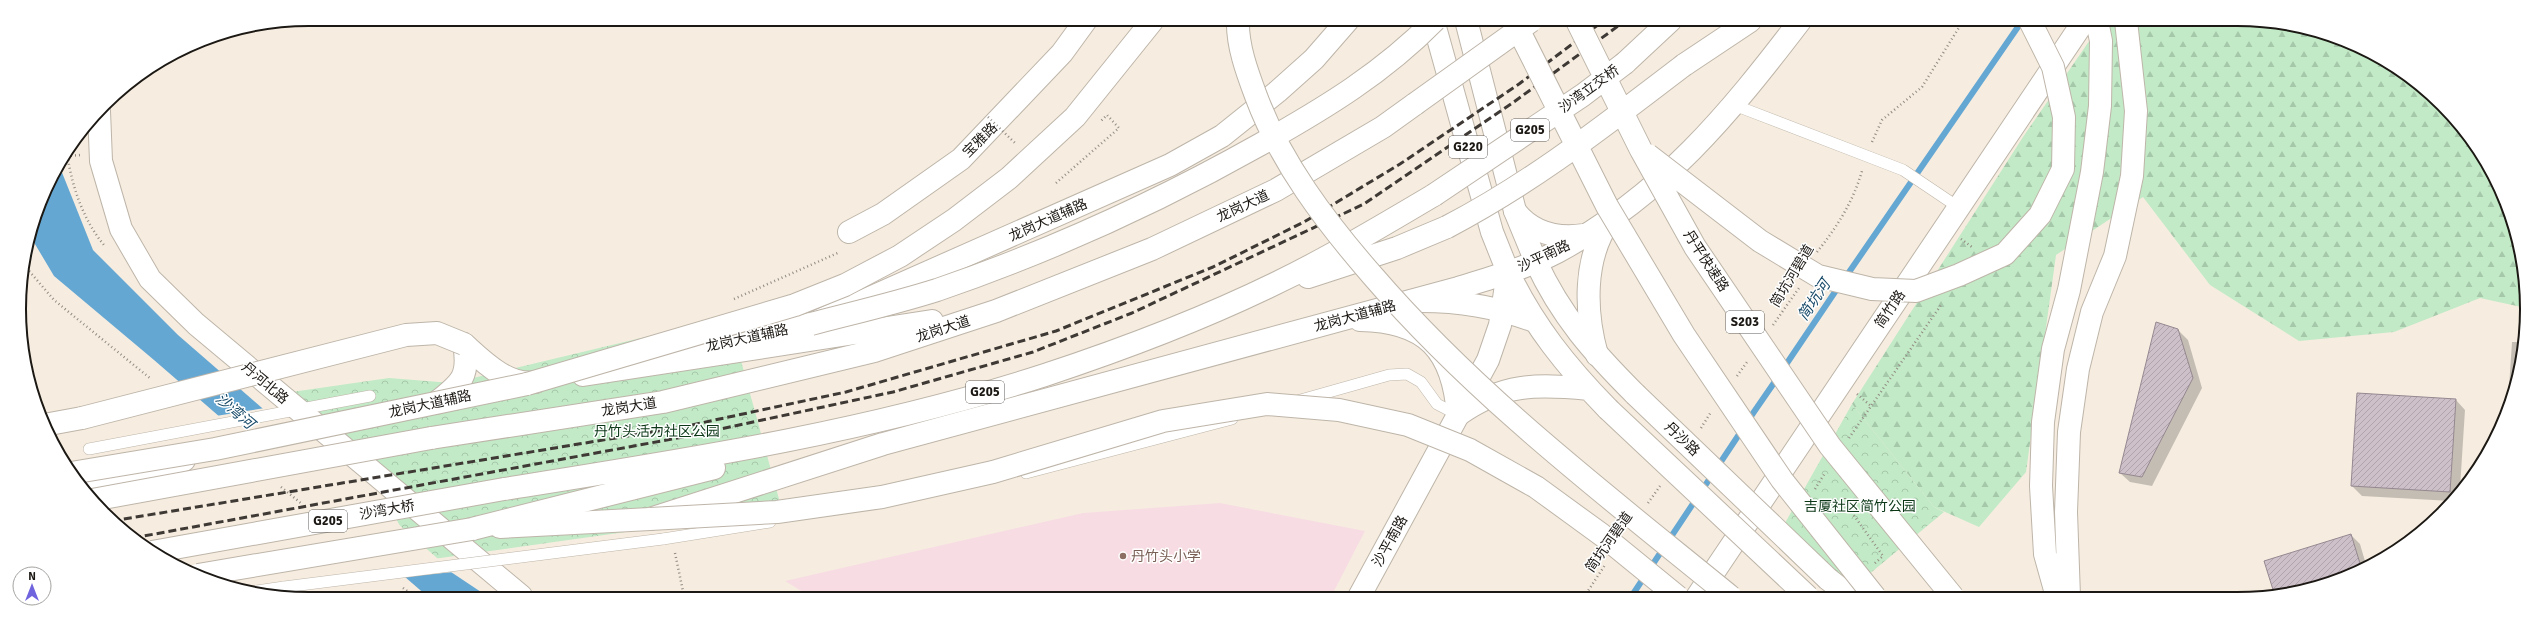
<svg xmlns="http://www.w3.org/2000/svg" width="2546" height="618" font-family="Signika,'Noto Sans SC',sans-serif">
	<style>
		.education { fill: #f7dde3 }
		.forest { fill: url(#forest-firs) }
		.park { fill: url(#park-crowns) }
		.water { fill: #65a7d3 }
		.pier { fill: #f6ede0 }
		.shadow { fill: #0003 }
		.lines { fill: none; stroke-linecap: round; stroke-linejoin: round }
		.stream { stroke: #65a7d3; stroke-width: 6 }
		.building { fill: url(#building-hatch); stroke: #958890 }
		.lane-casing { stroke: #beb5a9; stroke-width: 12 }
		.street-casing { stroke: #beb5a9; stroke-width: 24 }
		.secondary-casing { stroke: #beb5a9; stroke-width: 24 }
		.primary-casing { stroke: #beb5a9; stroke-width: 24 }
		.highway-casing { stroke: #beb5a9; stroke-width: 24 }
		.path { stroke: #928b83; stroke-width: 2.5; stroke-dasharray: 1 3; stroke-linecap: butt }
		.lane { stroke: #fff; stroke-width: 11 }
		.street { stroke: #fff; stroke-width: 22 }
		.secondary { stroke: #fff; stroke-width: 22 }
		.primary { stroke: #fff; stroke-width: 22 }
		.highway { stroke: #fff; stroke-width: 22 }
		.rail { stroke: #3e3934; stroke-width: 3; stroke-dasharray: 8 4; stroke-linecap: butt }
		.lane-bridge-casing { stroke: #beb5a9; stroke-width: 12; stroke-linecap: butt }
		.secondary-bridge-casing { stroke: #beb5a9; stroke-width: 24; stroke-linecap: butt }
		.primary-bridge-casing { stroke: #beb5a9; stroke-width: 24; stroke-linecap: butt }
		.highway-bridge-casing { stroke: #beb5a9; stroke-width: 24; stroke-linecap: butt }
		.path-bridge { stroke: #928b83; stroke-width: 2.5; stroke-dasharray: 1 3; stroke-linecap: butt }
		.lane-bridge { stroke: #fff; stroke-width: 11 }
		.secondary-bridge { stroke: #fff; stroke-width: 22 }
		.primary-bridge { stroke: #fff; stroke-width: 22 }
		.highway-bridge { stroke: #fff; stroke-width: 22 }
		.education-dot { fill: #8d6e63; stroke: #fff; stroke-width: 1.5 }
		.labels { text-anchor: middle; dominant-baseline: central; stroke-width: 3; stroke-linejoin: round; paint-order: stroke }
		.shield { fill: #fff; stroke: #605d5a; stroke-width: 1 }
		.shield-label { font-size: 13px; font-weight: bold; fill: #1c1814 }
		.street-label { font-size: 14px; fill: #1c1814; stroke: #fff }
		.park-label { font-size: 14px; fill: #0b3717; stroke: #fff }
		.education-label { font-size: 14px; fill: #785e54; stroke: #fff; text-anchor: start }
		.water-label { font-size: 15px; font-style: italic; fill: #164968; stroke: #fff }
		.rim { fill: none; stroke: #1c1814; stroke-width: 2 }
	</style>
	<defs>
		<pattern id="forest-firs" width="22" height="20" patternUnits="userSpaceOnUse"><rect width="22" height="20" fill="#c2eac7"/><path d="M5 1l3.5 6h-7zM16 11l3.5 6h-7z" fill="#a6c8aa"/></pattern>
		<pattern id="park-crowns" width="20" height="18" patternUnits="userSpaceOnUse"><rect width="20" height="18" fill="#c2eac7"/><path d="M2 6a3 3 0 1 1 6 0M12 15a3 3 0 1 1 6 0" fill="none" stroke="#a6c8aa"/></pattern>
		<pattern id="building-hatch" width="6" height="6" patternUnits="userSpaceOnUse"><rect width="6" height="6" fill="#cec0c9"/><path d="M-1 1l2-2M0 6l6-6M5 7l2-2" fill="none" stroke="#b0a4ac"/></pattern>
	</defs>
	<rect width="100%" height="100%" fill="#f6ede0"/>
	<!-- education -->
	<path class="education" d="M1220 503 1365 531 1331 597H811L785 581 1083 513Z"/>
	<!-- forest -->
	<path class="forest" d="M2103 21C2142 21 2182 21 2221 21 2239 21 2258 19 2276 22 2413 42 2531 166 2526 308L2480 298 2394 332 2299 341 2210 285 2143 197 2056 255 2026 472 1979 527 1934 507 1852 404 2023 137Z"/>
	<!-- park -->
	<path class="park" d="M729 317 782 510 419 561 375 480 278 394 389 378 452 383Z
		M1852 404 1934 507 1944 512 1850 590 1785 523Z"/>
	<!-- water -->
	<path class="water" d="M59 165 93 250 178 335 451 572 487 596H427L154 360 54 276 29 234 49 181Z"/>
	<!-- pier -->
	<path class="pier" d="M265 408 452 571 454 572 401 577 216 416Z"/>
	<!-- shadow -->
	<path class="shadow" d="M2178 330 2188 340 2202 388 2152 486 2130 482 2120 473Z
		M2512 342H2525L2524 347 2508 402Z
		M2358 394 2456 400 2465 410 2460 488 2451 501 2362 496 2352 486Z
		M2351 535 2360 544 2367 568 2276 596 2265 562Z"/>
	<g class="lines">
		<!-- stream -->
		<path class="stream" d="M1845 278 2022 21
			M1783 369 1839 286
			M1747 422 1778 377
			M1631 597 1742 430"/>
	</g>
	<!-- building -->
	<path class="building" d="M2156 322 2178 329 2193 378 2142 477 2119 473Z
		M2357 393 2456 399 2450 492 2351 486Z
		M2351 534 2362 570 2275 596 2264 561Z"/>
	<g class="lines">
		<defs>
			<path id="lane" d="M1734 105 1903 170 1958 207
				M1297 401 1389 375 1407 374 1421 382 1437 404 1458 415
				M89 449 370 396
				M1026 473 1232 419
				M663 539 770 522
				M250 592 284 587"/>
			<path id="street" d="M99 111 101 161 121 229 150 279 196 324 521 596
				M849 232 883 214 961 159 1062 53 1086 20"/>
			<path id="secondary" d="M1515 211C1532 233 1557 239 1584 235
				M1360 320C1427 321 1453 351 1458 415
				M464 344C483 361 508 387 536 382
				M704 347 811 324 1170 165 1222 136 1277 92 1314 59 1348 20
				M1597 355C1585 312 1583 258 1610 220
				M436 403C461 383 470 377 464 344
				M44 425 82 418
				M500 527 650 519 883 444 1458 288C1491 278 1526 268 1557 252 1663 195 1729 114 1800 21
				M1359 597 1488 360 1500 325 1508 272
				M1697 597 2084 21"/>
			<path id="primary" d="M1536 262C1561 316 1593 352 1635 394
				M1508 272C1533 325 1567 367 1608 409
				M1412 301C1454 300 1495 306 1534 321
				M1458 415C1503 383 1536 384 1589 389
				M1828 579 1851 597"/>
			<path id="highway" d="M1433 20 1492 232 1508 272
				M1466 20 1515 211 1536 262
				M1625 63 1670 21
				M1684 65 1750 21
				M1308 277 1397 248 1447 227
				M583 375 932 321
				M431 438 663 402 874 351 996 311 1152 249 1276 190 1383 127 1415 104
				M504 489C686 460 869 432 1045 375 1139 344 1235 307 1323 259 1360 239 1397 217 1434 195
				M87 494 184 460
				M472 529 714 468
				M2057 597 2045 554 2041 486 2043 422 2053 349 2069 290 2092 172 2100 106 2101 41 2097 21
				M2069 597 2066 512 2069 432 2078 369 2092 312 2115 256 2132 176 2136 111 2126 21"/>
		</defs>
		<!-- lane casing -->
		<use href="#lane" class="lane-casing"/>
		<!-- street casing -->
		<use href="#street" class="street-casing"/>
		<!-- secondary casing -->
		<use href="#secondary" class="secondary-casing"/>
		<!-- primary casing -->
		<use href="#primary" class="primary-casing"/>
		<!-- highway casing -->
		<use href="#highway" class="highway-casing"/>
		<!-- path -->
		<path class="path" d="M1872 142 1882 120 1922 87 1963 21
			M67 152C71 184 83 220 104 245
			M67 156 81 155
			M1056 183 1119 128 1107 115 1101 121
			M1961 239 1972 247
			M1817 252C1837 227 1853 202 1862 171
			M24 265 54 300 151 379
			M734 299 840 252
			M1773 325 1799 288
			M1737 376 1747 362
			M1857 394 1871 406
			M1701 428 1711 412
			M1849 438 1941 305
			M281 487 302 504
			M1815 489 1825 473
			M1845 498V503L1883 556 1874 564
			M1648 503 1660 486
			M675 553 684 596
			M403 588 414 596
			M1584 597 1605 565"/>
		<!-- lane -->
		<use href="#lane" class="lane"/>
		<!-- street -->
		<use href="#street" class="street"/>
		<!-- secondary -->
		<use href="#secondary" class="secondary"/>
		<!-- primary -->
		<use href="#primary" class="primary"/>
		<!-- highway -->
		<use href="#highway" class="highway"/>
		<!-- rail -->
		<path class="rail" d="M112 521 682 427 846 392 1056 331 1213 267 1304 222 1400 164 1519 84 1603 21
			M133 538 683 437 893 392 1033 352 1132 313 1364 204 1511 104 1625 21"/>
		<defs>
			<path id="lane-bridge" d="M284 587 663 539"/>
			<path id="secondary-bridge" d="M82 418 406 335 437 333 464 344
				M71 473 215 449 527 384
				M198 575 472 529"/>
			<path id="primary-bridge" d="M1635 394 1828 579
				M1608 409 1808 597"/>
			<path id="highway-bridge" d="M1238 20C1237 45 1247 72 1256 96 1281 163 1325 221 1372 275 1477 397 1606 495 1731 597
				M1514 21 1607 206 1684 335 1782 480 1875 597
				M1577 21 1641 150 1695 247 1830 446 1953 597
				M1415 104 1531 21
				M1648 155 1760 241 1818 276 1872 289 1916 291 1959 275 2005 254 2040 215 2063 169 2064 117 2053 67 2030 21
				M1434 195 1583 95 1625 63
				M1447 227C1535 181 1605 125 1684 65
				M811 324C853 313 896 303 937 290 1048 252 1158 202 1261 144 1325 108 1383 73 1435 20
				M527 384 795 305 845 285 900 256 954 220 1009 178 1075 117 1153 20
				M92 500 431 438
				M650 519 777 512 882 497 993 472 1163 421 1267 404 1339 410 1408 425 1470 450 1536 487 1602 535 1678 597
				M152 552 504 489"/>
		</defs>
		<!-- lane-bridge casing -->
		<use href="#lane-bridge" class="lane-bridge-casing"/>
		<!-- secondary-bridge casing -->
		<use href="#secondary-bridge" class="secondary-bridge-casing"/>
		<!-- primary-bridge casing -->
		<use href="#primary-bridge" class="primary-bridge-casing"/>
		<!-- highway-bridge casing -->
		<use href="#highway-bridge" class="highway-bridge-casing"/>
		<!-- path-bridge -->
		<path class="path-bridge" d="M988 117 1016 144"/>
		<!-- lane-bridge -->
		<use href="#lane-bridge" class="lane-bridge"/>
		<!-- secondary-bridge -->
		<use href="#secondary-bridge" class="secondary-bridge"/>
		<!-- primary-bridge -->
		<use href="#primary-bridge" class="primary-bridge"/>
		<!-- highway-bridge -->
		<use href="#highway-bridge" class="highway-bridge"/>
	</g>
	<!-- markers -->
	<circle class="education-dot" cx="1123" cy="556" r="4"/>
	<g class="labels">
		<!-- shield labels -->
		<g class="shield">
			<rect x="1511" y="119" width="38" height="22" rx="3"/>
			<rect x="1449" y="136" width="38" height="22" rx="3"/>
			<rect x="1726" y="311" width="38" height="22" rx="3"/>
			<rect x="966" y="381" width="38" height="22" rx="3"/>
			<rect x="309" y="510" width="38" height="22" rx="3"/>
		</g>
		<g class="shield-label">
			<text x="1530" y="130">G205</text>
			<text x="1468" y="147">G220</text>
			<text x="1745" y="322">S203</text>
			<text x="985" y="392">G205</text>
			<text x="328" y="521">G205</text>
		</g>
		<!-- street labels -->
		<g class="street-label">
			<text transform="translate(1589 89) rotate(-36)">沙湾立交桥</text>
			<text transform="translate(980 140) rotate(-45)">宝雅路</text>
			<text transform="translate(1243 206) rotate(-25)">龙岗大道</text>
			<text transform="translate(1048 220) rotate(-24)">龙岗大道辅路</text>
			<text transform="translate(1544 256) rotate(-25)">沙平南路</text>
			<text transform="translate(1706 261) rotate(57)">丹平快速路</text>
			<text transform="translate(1792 276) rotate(-59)">简坑河碧道</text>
			<text transform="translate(1890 309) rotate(-56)">简竹路</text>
			<text transform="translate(1355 316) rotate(-15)">龙岗大道辅路</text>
			<text transform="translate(943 329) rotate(-18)">龙岗大道</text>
			<text transform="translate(747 338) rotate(-12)">龙岗大道辅路</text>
			<text transform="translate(265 383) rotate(40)">丹河北路</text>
			<text transform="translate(430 404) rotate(-12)">龙岗大道辅路</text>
			<text transform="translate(629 407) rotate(-9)">龙岗大道</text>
			<text transform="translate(1682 439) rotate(44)">丹沙路</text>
			<text transform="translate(387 510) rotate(-10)">沙湾大桥</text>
			<text transform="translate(1390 541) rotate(-61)">沙平南路</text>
			<text transform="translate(1609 542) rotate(-55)">简坑河碧道</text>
		</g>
		<!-- park labels -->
		<g class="park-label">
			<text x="657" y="431">丹竹头活力社区公园</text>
			<text x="1860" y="506">吉厦社区简竹公园</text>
		</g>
		<!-- education labels -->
		<g class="education-label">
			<text x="1131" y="556">丹竹头小学</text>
		</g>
		<!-- water labels -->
		<g class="water-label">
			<text transform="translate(1814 300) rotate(-56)">简坑河</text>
			<text transform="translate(235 411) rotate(41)">沙湾河</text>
		</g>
	</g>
	<!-- crop -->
	<path d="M0 0H2546V618H0ZM309 26H2237A283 283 0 0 1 2520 309V309A283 283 0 0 1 2237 592H309A283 283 0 0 1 26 309V309A283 283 0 0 1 309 26Z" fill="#fff" fill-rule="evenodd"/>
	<path class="rim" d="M309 26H2237A283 283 0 0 1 2520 309V309A283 283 0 0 1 2237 592H309A283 283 0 0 1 26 309V309A283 283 0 0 1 309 26Z"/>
	<!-- north arrow -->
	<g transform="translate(32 586)"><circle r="19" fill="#ffffff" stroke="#a4a3a1"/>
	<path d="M0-3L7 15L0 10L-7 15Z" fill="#6f64de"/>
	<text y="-6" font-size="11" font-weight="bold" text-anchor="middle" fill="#1c1814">N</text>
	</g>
</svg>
